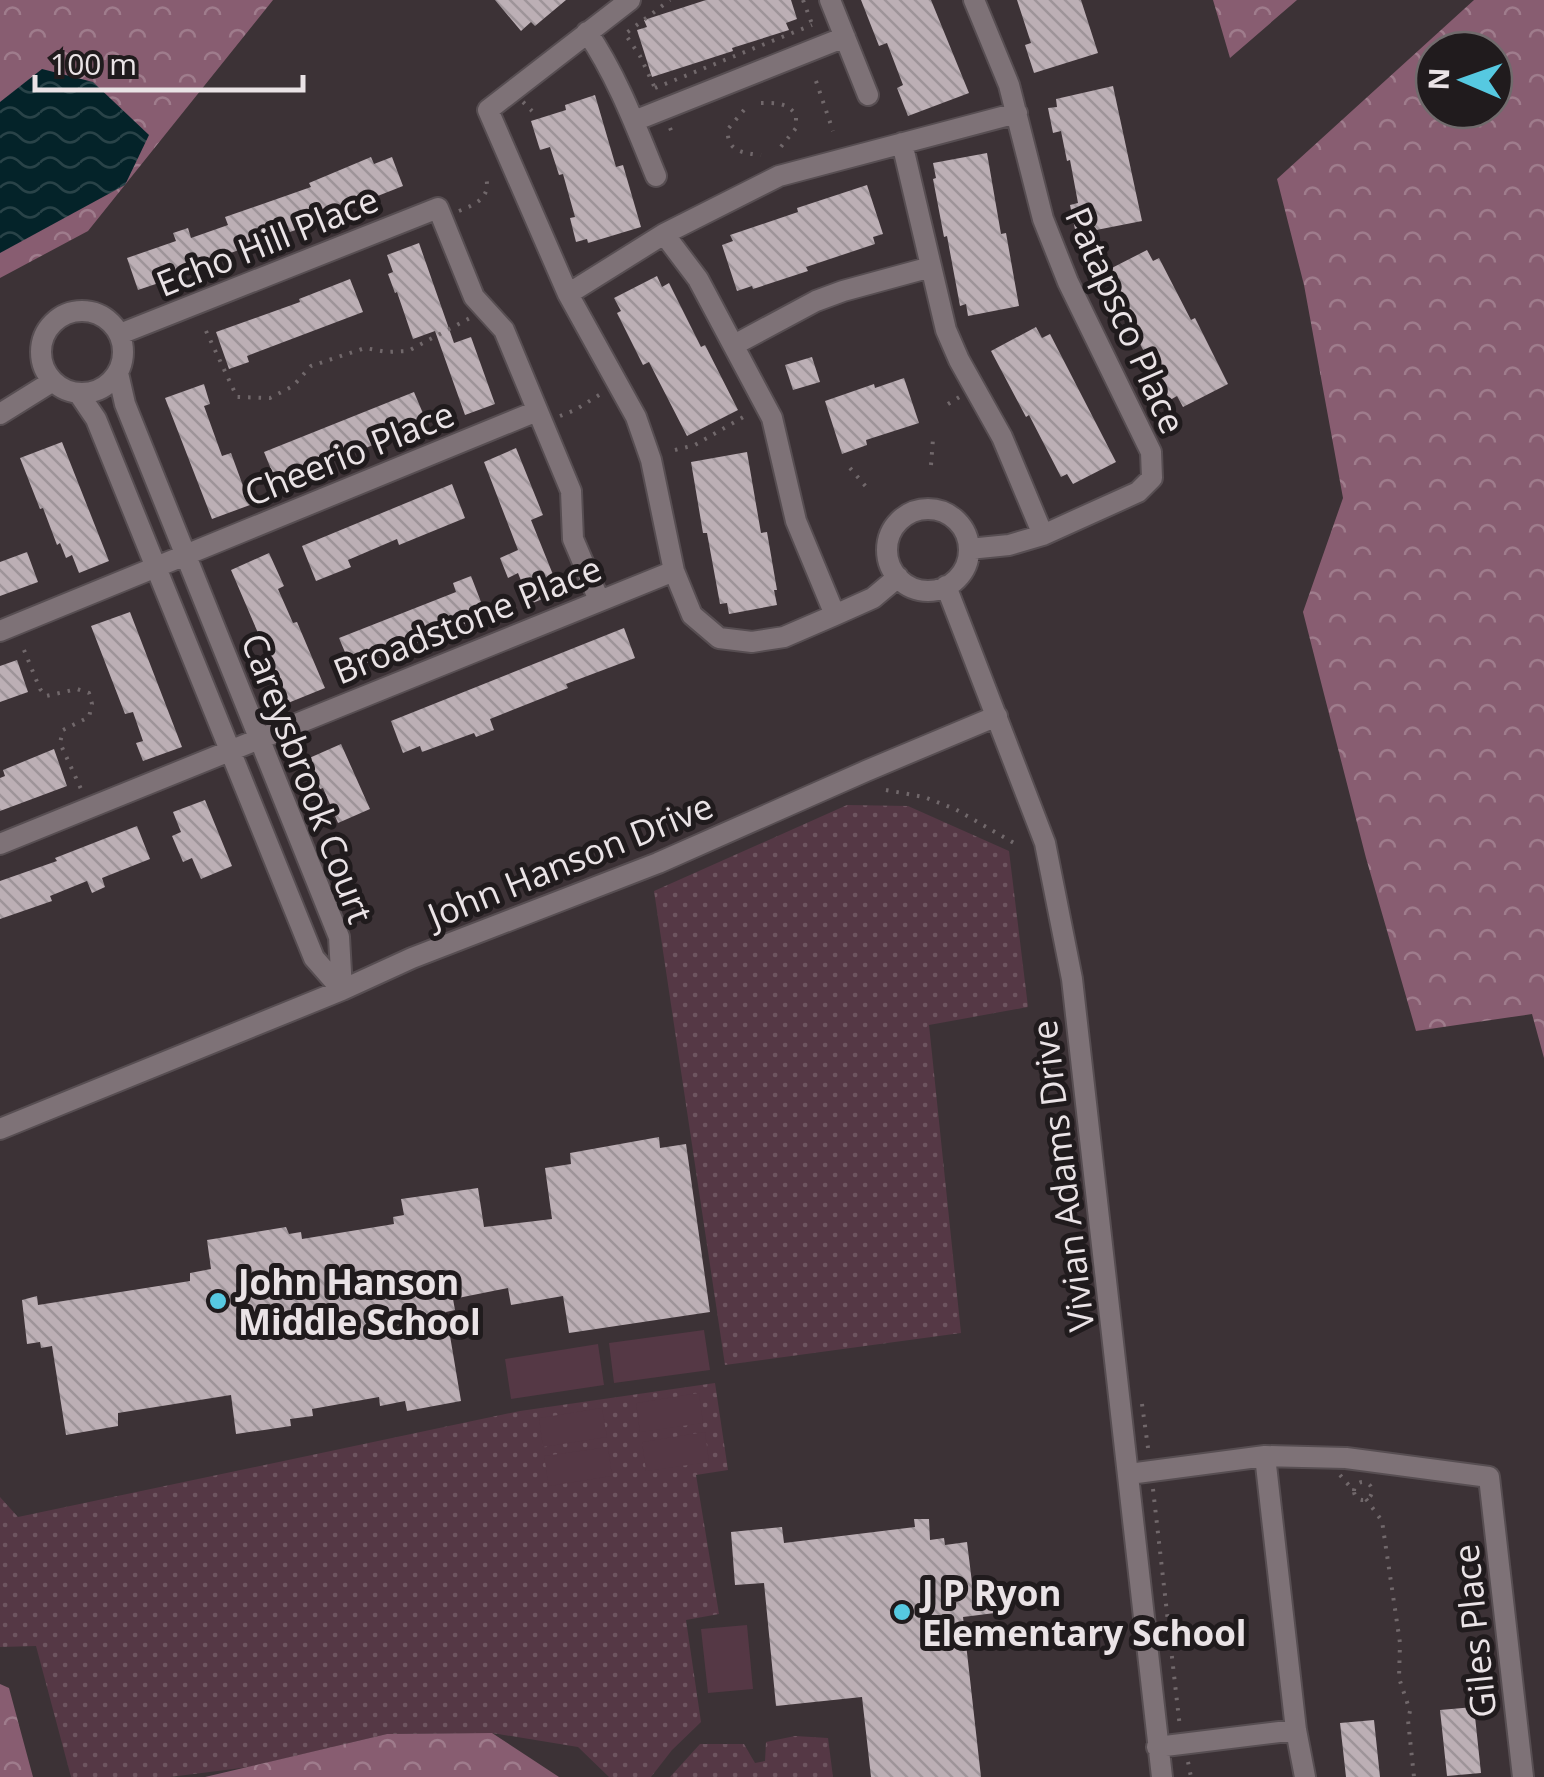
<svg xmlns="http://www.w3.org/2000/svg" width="1544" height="1777" font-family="'Open Sans',sans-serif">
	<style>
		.grass { fill: url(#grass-dots) }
		.forest { fill: url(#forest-crowns); fill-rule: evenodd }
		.pitch { fill: #553845 }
		.water { fill: url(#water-waves) }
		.building { fill: url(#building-back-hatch) }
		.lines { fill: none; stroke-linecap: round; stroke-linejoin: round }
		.minor-casing { stroke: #574e52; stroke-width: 24 }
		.path { stroke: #71686b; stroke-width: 4; stroke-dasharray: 2.5 8; stroke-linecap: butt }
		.minor { stroke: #7e7277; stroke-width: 20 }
		.poi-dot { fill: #56c9e1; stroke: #201b1d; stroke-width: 4 }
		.labels { text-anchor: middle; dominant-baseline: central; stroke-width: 10; stroke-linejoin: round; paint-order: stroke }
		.street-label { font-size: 35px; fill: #eae3e6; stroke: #201b1d }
		.poi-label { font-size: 35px; font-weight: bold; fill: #eae3e6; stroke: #201b1d; text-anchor: start }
	</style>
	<defs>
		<pattern id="grass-dots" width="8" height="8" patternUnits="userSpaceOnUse" patternTransform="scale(2.5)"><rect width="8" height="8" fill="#553845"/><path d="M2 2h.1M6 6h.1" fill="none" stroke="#6e5560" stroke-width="1.8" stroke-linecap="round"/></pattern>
		<pattern id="forest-crowns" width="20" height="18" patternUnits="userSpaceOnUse" patternTransform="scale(2.5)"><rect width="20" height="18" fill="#885d71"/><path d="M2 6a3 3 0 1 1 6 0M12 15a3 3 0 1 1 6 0" fill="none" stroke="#9f7c8c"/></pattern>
		<pattern id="water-waves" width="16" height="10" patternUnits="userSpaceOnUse" patternTransform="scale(2.5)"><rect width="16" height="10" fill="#042329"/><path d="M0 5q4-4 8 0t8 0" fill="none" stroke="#294348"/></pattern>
		<pattern id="building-back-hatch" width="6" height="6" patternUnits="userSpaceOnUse" patternTransform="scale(2.5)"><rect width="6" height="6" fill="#bcafb5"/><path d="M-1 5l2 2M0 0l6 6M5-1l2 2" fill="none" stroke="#9e9499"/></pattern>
	</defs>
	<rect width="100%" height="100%" fill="#3c3236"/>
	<!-- grass -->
	<path class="grass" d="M847 805 908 806 1009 851 1028 1007 929 1025 961 1333 725 1365 654 891Z
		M715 1383 728 1470 696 1475 719 1614 686 1620 701 1722 672 1750 651 1777H609L578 1747 492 1733 387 1734 249 1767 170 1777H71L36 1646 0 1647V1497L18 1517 520 1411Z
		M795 1736 828 1738 833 1777H670L700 1744H744L755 1763 765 1761 766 1742Z"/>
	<!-- forest -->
	<path class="forest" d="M0 0H273L88 231 0 278Z
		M1213 0H1297L1230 58Z
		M1474 0H1544V1058L1532 1014 1416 1031 1366 858 1303 612 1343 498 1304 285 1277 179ZM1434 50H1494V110H1434Z
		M0 1684 9 1688 33 1777H0Z
		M492 1733 559 1777H205L387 1734Z"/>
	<!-- pitch -->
	<path class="pitch" d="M704 1330 710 1370 614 1383 609 1343Z
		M598 1344 604 1385 511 1399 505 1359Z
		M699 1393 703 1423 640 1432 636 1403Z
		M602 1408 607 1437 543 1447 539 1418Z
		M705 1432 709 1462 646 1471 642 1442Z
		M608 1447 612 1476 549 1486 544 1456Z
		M747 1625 753 1689 708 1693 701 1629Z"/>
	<!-- water -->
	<path class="water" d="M42 69 93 82 149 135 125 185 0 253V102Z"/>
	<!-- building -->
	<path class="building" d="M495 0H566L535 26 531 22 521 31Z
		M706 0H791L797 19 786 23 789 30 732 48 733 51 652 77 637 30 647 27 644 20Z
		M861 0H931L969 93 908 116 897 88 903 85 887 43 879 46Z
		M1017 0H1081L1098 53 1034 73 1025 45 1031 43Z
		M1113 86 1142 221 1076 234 1070 205 1078 203 1070 160 1067 161 1061 131 1053 133 1048 108 1057 107 1056 99Z
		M595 95 616 167 623 165 641 227 588 243 587 239 576 242 570 218 575 217 563 174 559 175 550 147 540 150 531 121 566 110 565 105Z
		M987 153 1001 234 1006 233 1019 306 968 316 966 304 960 306 947 236 944 237 933 179 936 178 933 163Z
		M371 157 374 164 392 157 403 186 304 225V227L219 257 221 262 138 290 127 258 176 241 173 233 188 228 191 238 228 225 225 217 311 187 309 183Z
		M867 185 883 234 873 237 875 244 806 267 808 271 753 289 752 286 737 291 722 245 733 241 730 235 798 212 797 208Z
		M419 243 454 343 471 337 495 404 465 415 435 331 413 339 397 292 395 293 388 274 393 272 387 255Z
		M1147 250 1153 261 1159 258 1191 320 1195 318 1228 384 1183 407 1177 396 1170 400 1102 273Z
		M657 276 662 287 669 283 701 347 705 345 738 410 687 436 649 362 643 365 617 313 621 311 614 298Z
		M350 279 363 312 247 356 249 362 229 369 216 332 300 302 299 299Z
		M1036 327 1042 338 1050 334 1116 462 1073 484 1067 474 1061 477 1029 415 1026 417 991 351Z
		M812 357 820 382 793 390 785 365Z
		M904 378 919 423 866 440 867 445 842 454 825 401 874 384 875 388Z
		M204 384 210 404 204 406 222 456 231 453 250 505 212 519 165 398Z
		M414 392 427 423 277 484 264 452Z
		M62 442 109 561 79 573 72 555 66 558 60 543 57 545 43 508 40 509 20 458Z
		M516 448 543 515 531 520 560 592 530 604 518 573 508 578 500 558 518 550 484 462Z
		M747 452 761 533 767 532 777 590H774L777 605 729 614 727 603 720 604 707 533H703L691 462Z
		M452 484 465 518 399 545 397 539 348 560 351 567 316 581 302 546Z
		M27 552 38 582 0 596V562Z
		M269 553 284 586 278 589 293 623 297 622 325 688 288 703 231 570Z
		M471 576 486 615 352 669 339 638 456 592 453 583Z
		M130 612 182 747 143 761 136 743 143 741 133 712 125 714 91 626Z
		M624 628 635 658 566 684 568 688 490 719 494 730 476 737 474 733 422 752 420 746 403 753 391 721Z
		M17 660 28 692 0 702V666Z
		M341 744 370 809 338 823 323 788 320 789 307 759Z
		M54 749 67 786 0 811V778L5 776 3 770Z
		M205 800 232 866 201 879 192 858 183 862 172 836 181 832 173 812Z
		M137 826 150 859 102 878 105 887 92 893 87 881 50 896 52 901 0 919V881L57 861 55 858Z
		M659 1137 660 1148 686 1144 710 1312 569 1333 563 1296 511 1305 508 1288 453 1299 455 1310 446 1312 461 1401 407 1411 405 1401 380 1406 379 1397 312 1409 313 1416 290 1419 291 1426 236 1434 231 1395 118 1413V1426L66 1435 52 1346 41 1348 40 1342 27 1344 22 1300 37 1296 38 1305 190 1281V1273L211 1269 207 1240 286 1227 289 1234 301 1232 302 1239 394 1224 393 1217 404 1215 401 1199 478 1188 484 1227 552 1219 545 1168 571 1164 570 1153Z
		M914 1519H929L930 1540 944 1538 945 1545 967 1542 974 1599 994 1597 995 1613 963 1617 981 1777H871L862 1697 776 1706 764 1583 735 1585 731 1532 782 1527 784 1543 915 1527Z
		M1474 1707 1481 1773 1447 1776 1440 1710Z
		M1374 1720 1380 1777H1346L1340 1723Z"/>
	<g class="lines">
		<defs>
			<path id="minor" d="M630 0 488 110 568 294 636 417 651 460 674 571 692 615 719 638 752 642 784 637 835 615 873 598 898 577
				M830 0 868 95
				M587 32C617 76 636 127 656 176
				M634 121 845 37
				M902 143 946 330 959 360 1002 437 1043 535
				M664 234 698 279 772 418 796 521 835 615
				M568 294 664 234 779 176 1017 113
				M41 352a41 41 0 1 1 82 0a41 41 0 1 1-82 0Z
				M120 334 438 208 474 297 504 330 571 491 573 539 599 600
				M734 345 816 301 843 291 931 267
				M79 394 96 419 314 958 342 990 339 937 125 404 118 373
				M0 414 53 381
				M887 550a41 41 0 1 1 82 0a41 41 0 1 1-82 0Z
				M969 549 1009 545 1043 535 1138 492 1152 478 1151 452 1068 282 1043 219 1009 85 974 0
				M946 586 1045 843 1072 979 1162 1777
				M0 631 537 411
				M0 844 674 571
				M0 1129 342 990 412 958 658 863 866 771 997 716
				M1265 1456 1296 1730 1305 1777
				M1129 1474 1265 1456 1346 1458 1489 1477 1523 1777
				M1157 1747 1296 1730"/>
		</defs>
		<!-- minor casing -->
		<use href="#minor" class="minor-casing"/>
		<!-- path -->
		<path class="path" d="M803 0 812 24
			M816 81 833 131
			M654 86 640 56 625 34 670 0
			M655 88 812 25
			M523 102 532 111
			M761 103C775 103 787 102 796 115V128L780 148
			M744 110 728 129C726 151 742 153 761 155
			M670 128 674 137
			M459 211C476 204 491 198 486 177
			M206 331 237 397 270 398 293 386 311 366 365 348 387 352 408 351 470 318
			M948 404 961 396
			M560 416 575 410 604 392
			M675 450 695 445 745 416
			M931 465 933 439
			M850 468 868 489
			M24 650 40 689 46 696 77 689 89 693 92 704 89 717 63 730 60 743 81 789
			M886 790 924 797 955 809 1019 846
			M1142 1404 1149 1455
			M1340 1475 1353 1490
			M1354 1491a9 9 0 1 1 18 0a9 9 0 1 1-18 0Z
			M1153 1489 1180 1728
			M1366 1499 1382 1521 1400 1643 1399 1678 1410 1711 1408 1720 1414 1777
			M1188 1762 1191 1777"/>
		<!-- minor -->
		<use href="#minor" class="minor"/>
	</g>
	<!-- markers -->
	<g class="poi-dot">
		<circle cx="218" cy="1301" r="10"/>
		<circle cx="902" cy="1612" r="10"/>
	</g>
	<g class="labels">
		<!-- street labels -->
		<g class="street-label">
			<text transform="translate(267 241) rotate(-22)">Echo Hill Place</text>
			<text transform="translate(1126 320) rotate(66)">Patapsco Place</text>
			<text transform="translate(349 453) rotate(-22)">Cheerio Place</text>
			<text transform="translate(467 619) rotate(-22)">Broadstone Place</text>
			<text transform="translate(308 778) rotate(69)">Careysbrook Court</text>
			<text transform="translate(570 860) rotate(-22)">John Hanson Drive</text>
			<text transform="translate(1062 1176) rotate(-97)">Vivian Adams Drive</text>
			<text transform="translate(1474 1631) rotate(-96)">Giles Place</text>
		</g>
		<!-- poi labels -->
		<g class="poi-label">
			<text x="238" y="1281">John Hanson<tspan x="238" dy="40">Middle School</tspan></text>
			<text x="922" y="1592">J P Ryon<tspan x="922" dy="40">Elementary School</tspan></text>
		</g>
	</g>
	<!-- north arrow -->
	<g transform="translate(1464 80) rotate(272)"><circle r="48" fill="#201b1d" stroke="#716b6d" stroke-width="2.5"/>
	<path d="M0-8L18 38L0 25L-18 38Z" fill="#56c9e1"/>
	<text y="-15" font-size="28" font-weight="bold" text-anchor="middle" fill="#eae3e6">N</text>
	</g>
	<!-- scale -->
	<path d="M35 75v15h268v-15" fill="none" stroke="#eae3e6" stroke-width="5"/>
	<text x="50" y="75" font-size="30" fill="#eae3e6" stroke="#201b1d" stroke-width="8" paint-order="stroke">100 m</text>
</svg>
